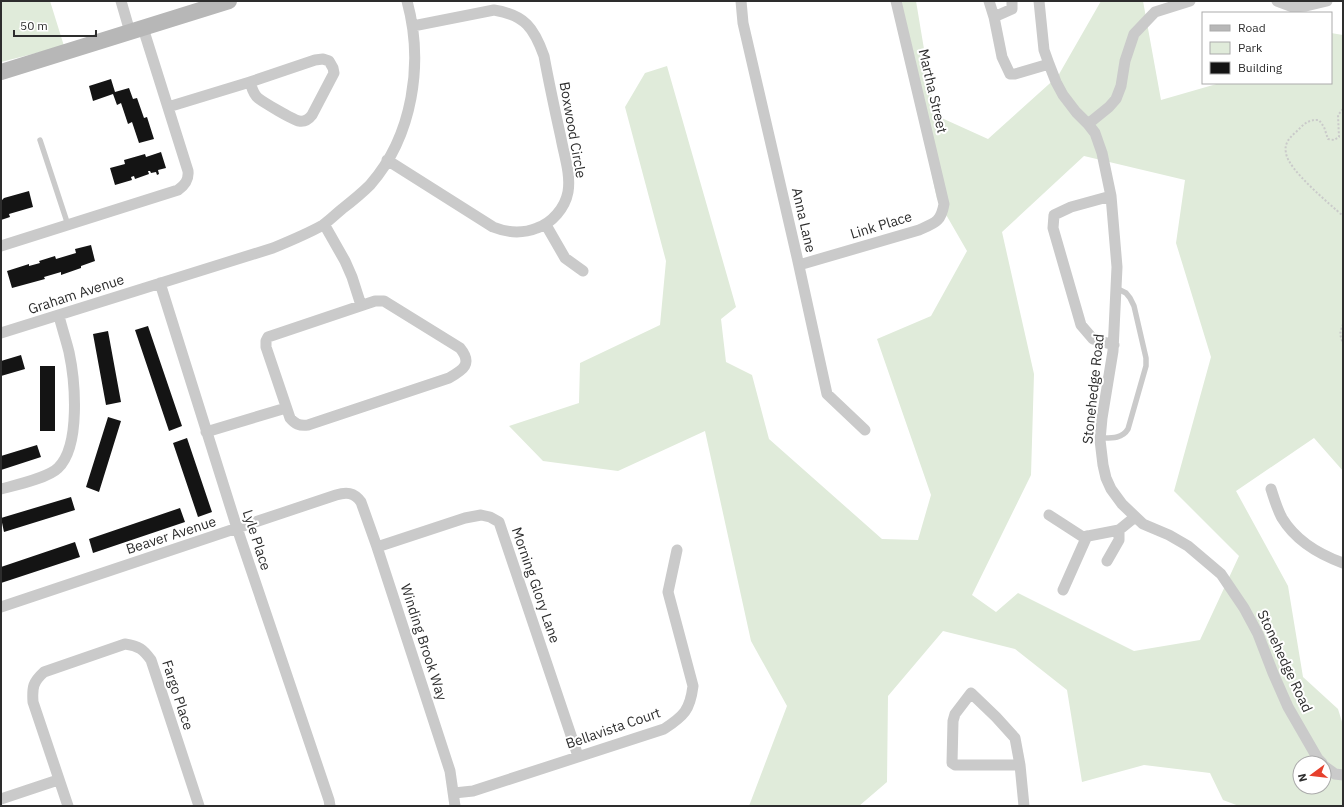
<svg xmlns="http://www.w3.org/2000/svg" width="1344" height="807" font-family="'IBM Plex Sans',sans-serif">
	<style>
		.green { fill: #e0ebda; fill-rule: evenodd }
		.building { fill: #141414 }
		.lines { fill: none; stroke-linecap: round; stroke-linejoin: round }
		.path { stroke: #cacaca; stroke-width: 2; stroke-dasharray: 2 2; stroke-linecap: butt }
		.lane { stroke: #cacaca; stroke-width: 5.5 }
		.street { stroke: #cacaca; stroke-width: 11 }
		.secondary { stroke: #b7b7b7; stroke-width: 16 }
		.labels { text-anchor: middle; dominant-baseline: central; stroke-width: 4; stroke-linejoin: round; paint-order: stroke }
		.street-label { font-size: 14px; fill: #2d2d2d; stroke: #fff }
	</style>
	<rect width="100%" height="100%" fill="#fff"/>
	<!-- green -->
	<path class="green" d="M1 1H50L64 46 1 62Z
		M895 1H916L935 115 988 139 1058 76 1101 1H1143L1161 100 1220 83H1331V33L1343 35V471L1314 438 1236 491 1288 586 1303 677 1338 709 1343 725V806H1239L1223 800 1210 773 1144 765 1082 782 1067 690 1015 649 943 631 888 696 887 782 859 806H749L787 706 751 641 705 431 618 471 543 461 509 426 579 403 580 363 660 325 666 261 625 107 645 73 667 66 736 307 721 319 726 362 752 375 769 439 882 539 918 540 931 495 877 339 931 316 967 251 937 199ZM1084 156 1185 180 1176 243 1211 357 1174 491 1239 556 1200 640 1134 651 1018 593 996 612 972 595 1031 475 1034 374 1002 232ZM1300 763H1324V787H1300Z"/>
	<!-- building -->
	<path class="building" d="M111 79 115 92 129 88 133 99 137 98 144 118 147 117 154 139 139 143 132 122 128 124 121 103 117 105 113 94 93 101 89 86Z
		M161 152 166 168 158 170 159 174 157 175 156 172 151 173 150 171H148L149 174 135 179 134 176 131 177 132 180 115 185 110 168 125 164 124 160 145 154 146 157Z
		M29 191 33 207 9 214 10 217 1 220V201L4 198Z
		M91 245 95 261 81 266V268L61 275V272L44 277 45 279 12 288 7 271 29 264V266L40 263 39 261 55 256 56 259 76 253 75 249Z
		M148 326 182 426 169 431 135 330Z
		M108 331 121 402 106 405 93 334Z
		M21 355 25 369 1 376V361Z
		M40 366H55V431H40Z
		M108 417 121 421 99 492 86 487Z
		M187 438 212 512 198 517 173 443Z
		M37 445 41 457 1 470V456Z
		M71 497 75 510 4 532 1 518Z
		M180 508 185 522 93 553 89 539Z
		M75 542 80 557 1 583V567Z"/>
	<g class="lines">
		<!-- path -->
		<path class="path" d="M1343 109 1338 115 1339 137 1334 140 1328 139 1324 127 1319 120C1308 119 1303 125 1296 132 1289 138 1284 144 1286 153 1288 170 1330 204 1343 216
			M1343 324 1340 334 1343 344"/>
		<!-- lane -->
		<path class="lane" d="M40 140 68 225
			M1100 438C1111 438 1122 439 1128 429L1146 366V358L1134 306 1130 298 1126 293 1116 288"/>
		<!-- street -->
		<path class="street" d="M121 1 130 32
			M741 1 743 23 797 257 827 394 865 430
			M989 1 994 17 1012 9V1
			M1039 1 1044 50 1049 64 1056 82 1063 95 1076 112 1088 124 1095 133 1102 153 1111 196 1117 267 1113 351 1102 418 1100 440 1103 465 1106 478 1111 489 1122 504 1143 524 1169 535 1188 546 1221 574 1244 608 1258 634 1273 673 1288 707 1318 759 1322 763
			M1277 1 1293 7 1306 6 1327 1
			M994 17 1002 57 1010 74H1015L1049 64
			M323 59 329 61 333 68 334 73 312 115C309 119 305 122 299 121 293 120 263 102 258 98 253 94 252 88 250 82L315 60Z
			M168 107 250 82
			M1088 124 1109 107 1116 99 1121 86 1125 61 1134 34 1155 12 1190 1
			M387 160 493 227C508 233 522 234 537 228 552 223 565 208 568 192 571 174 564 155 561 138 555 111 549 83 544 56 534 28 525 15 494 10L413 26
			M1111 196 1071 207 1054 215 1053 228 1081 325 1093 339 1114 345
			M324 224 345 261 352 277 361 305
			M546 225 565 258 583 271
			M1 246 178 190C185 185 189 180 188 171L143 28
			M799 265 919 230C935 223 941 222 944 204L896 1
			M160 283 237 528 329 800 330 806
			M375 301H384L460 348C473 364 463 370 449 378L308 425C299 426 295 424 290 418L266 347V341L268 337Z
			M1 333 273 248C290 241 307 234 323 225 330 220 336 214 342 209 351 202 361 194 370 185 413 136 424 63 407 1
			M206 432 286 408
			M1 489C16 485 48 478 58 468 81 446 75 380 69 352 66 340 62 328 59 316
			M1271 489C1274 498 1277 509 1282 518 1296 541 1318 554 1343 563
			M1049 515 1083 537 1119 530
			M377 547 465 518 481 515 490 517 499 522 578 756
			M1107 561 1119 540V530L1135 517
			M1063 590 1087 536
			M1 607 336 495C346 492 354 492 361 502L377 547 450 771 455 806
			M971 693 996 717 1015 738 1020 765H955L952 763 953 721 955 714Z
			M1020 765 1024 806
			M1324 766 1335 774 1343 775
			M454 793 473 791 664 729C684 716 690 710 693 686L668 592 677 550
			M1 799 58 780
			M68 806 33 702C32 687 33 682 44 672L125 644C139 646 143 649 151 660L199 806"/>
		<!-- secondary -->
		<path class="secondary" d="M1 72 229 1"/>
	</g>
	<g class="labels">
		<!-- street labels -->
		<g class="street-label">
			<text transform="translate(933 91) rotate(77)">Martha Street</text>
			<text transform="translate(573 130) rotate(80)">Boxwood Circle</text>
			<text transform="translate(804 220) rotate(77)">Anna Lane</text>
			<text transform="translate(881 225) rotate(-17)">Link Place</text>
			<text transform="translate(76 294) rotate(-18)">Graham Avenue</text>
			<text transform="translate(1093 389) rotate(-84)">Stonehedge Road</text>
			<text transform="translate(171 535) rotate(-18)">Beaver Avenue</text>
			<text transform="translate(257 540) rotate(72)">Lyle Place</text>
			<text transform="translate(536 585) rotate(71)">Morning Glory Lane</text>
			<text transform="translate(424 642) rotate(72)">Winding Brook Way</text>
			<text transform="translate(1285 661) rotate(65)">Stonehedge Road</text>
			<text transform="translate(178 695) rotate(72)">Fargo Place</text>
			<text transform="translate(613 728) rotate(-19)">Bellavista Court</text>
		</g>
	</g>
	<!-- border -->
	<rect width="1344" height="807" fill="none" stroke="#2d2d2d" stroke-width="4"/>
	<!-- legend -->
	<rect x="1202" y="12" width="130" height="72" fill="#ffffff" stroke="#ababab"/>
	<rect x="1210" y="25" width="20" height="6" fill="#b7b7b7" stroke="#ababab"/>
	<text x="1238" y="32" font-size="12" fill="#2d2d2d">Road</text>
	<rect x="1210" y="42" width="20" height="12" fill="#e0ebda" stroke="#ababab"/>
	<text x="1238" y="52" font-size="12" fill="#2d2d2d">Park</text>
	<rect x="1210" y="62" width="20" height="12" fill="#141414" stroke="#ababab"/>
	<text x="1238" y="72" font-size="12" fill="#2d2d2d">Building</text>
	<!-- north arrow -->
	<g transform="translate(1312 775) rotate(255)"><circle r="19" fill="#ffffff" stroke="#ababab"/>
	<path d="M0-3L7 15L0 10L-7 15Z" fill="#e6402d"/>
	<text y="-6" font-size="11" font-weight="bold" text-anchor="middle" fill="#2d2d2d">N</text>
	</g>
	<!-- scale -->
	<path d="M14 30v6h82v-6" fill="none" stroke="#2d2d2d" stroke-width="2"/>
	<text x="20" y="30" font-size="12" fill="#2d2d2d" stroke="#ffffff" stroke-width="3" paint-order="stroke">50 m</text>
</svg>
